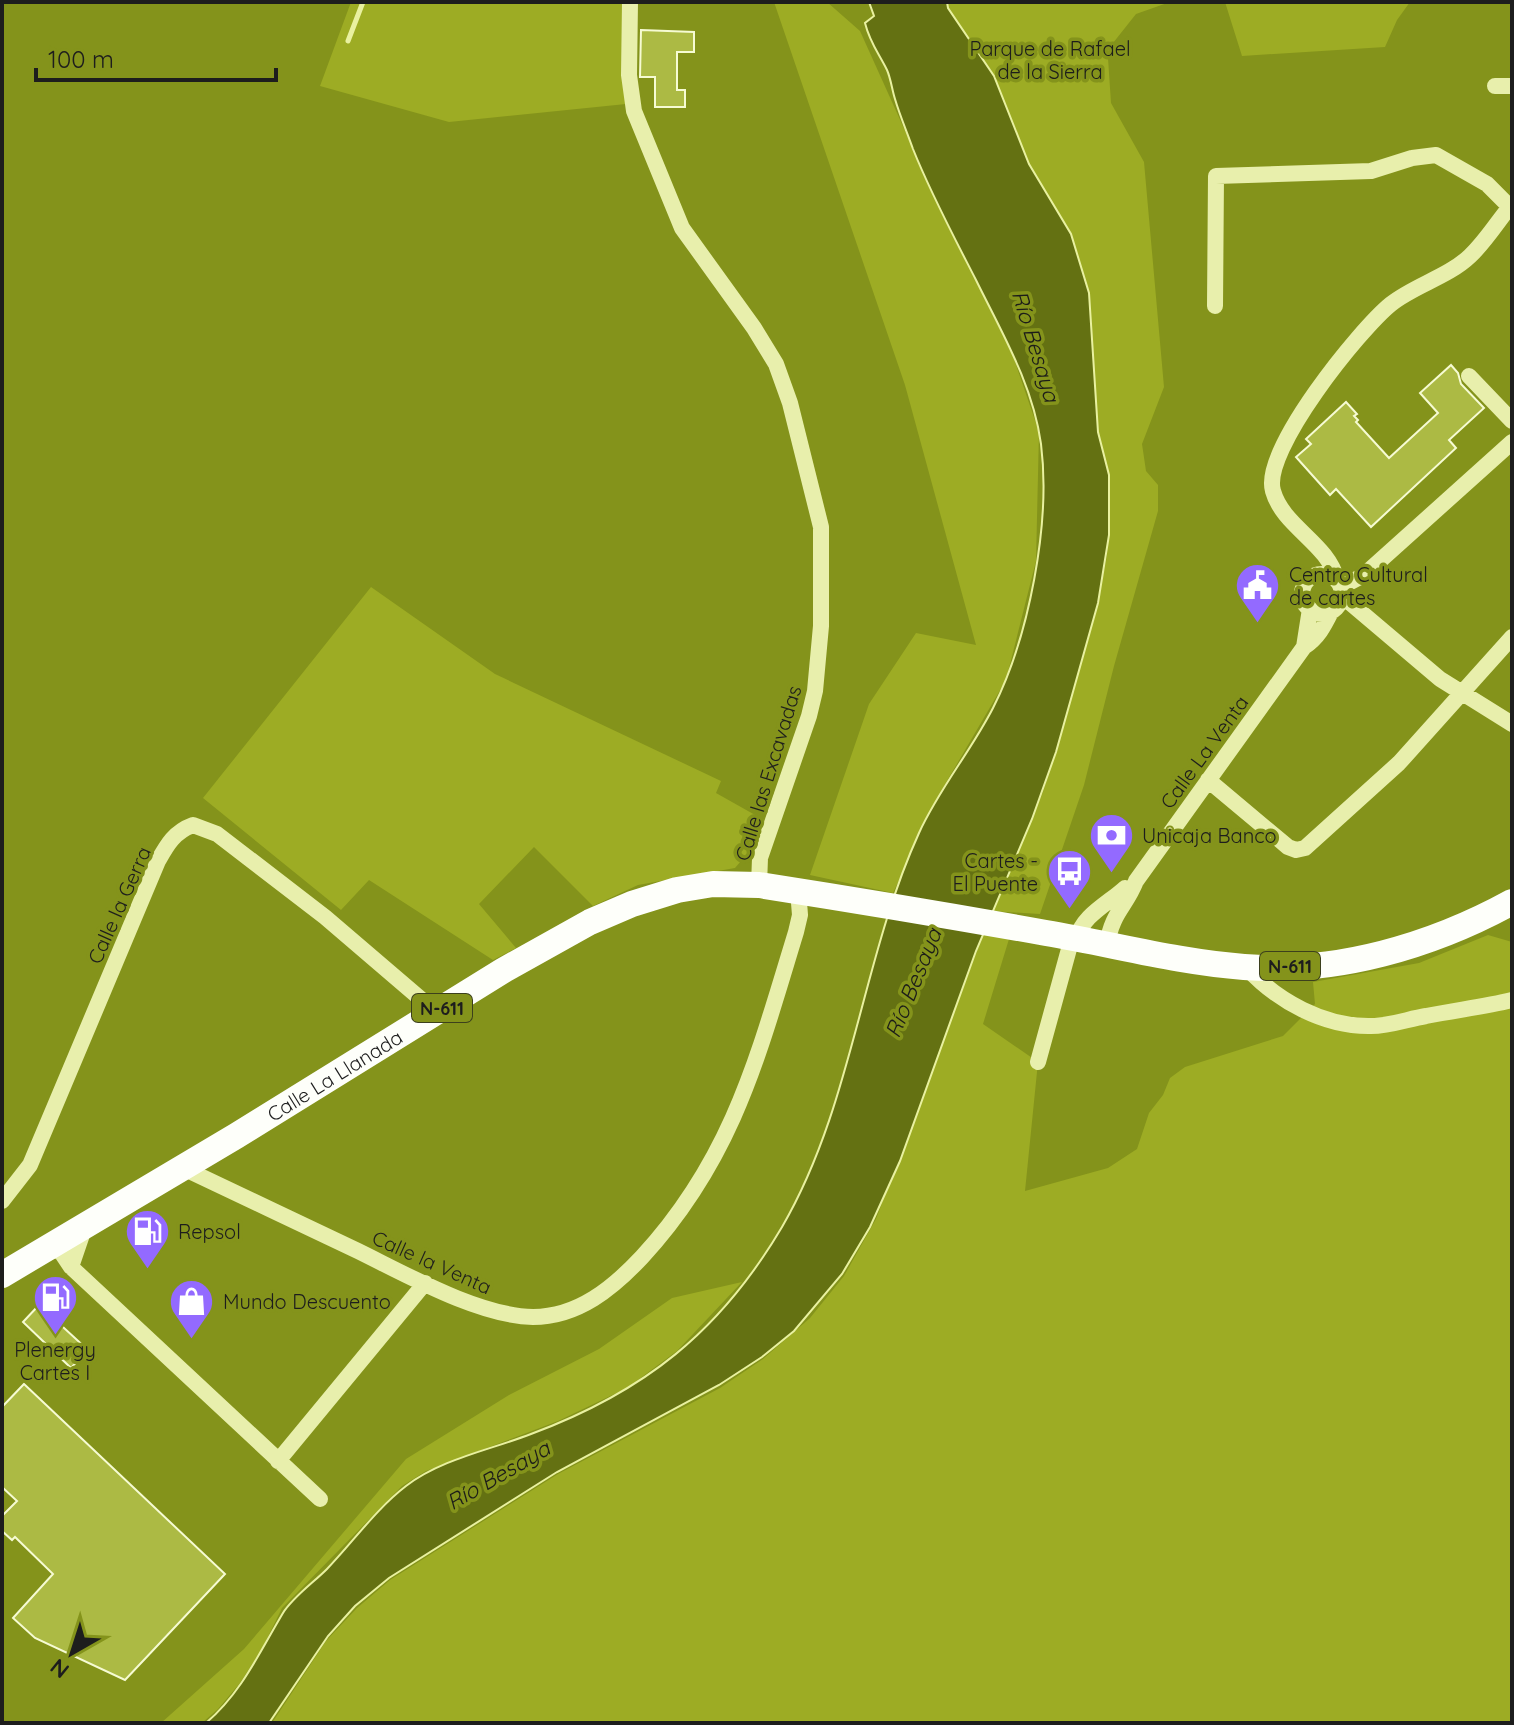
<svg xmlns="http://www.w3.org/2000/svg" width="1514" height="1725" font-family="Quicksand,sans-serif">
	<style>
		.green { fill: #9dac24 }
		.water { fill: #647112; stroke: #e9f1a0; stroke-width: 2 }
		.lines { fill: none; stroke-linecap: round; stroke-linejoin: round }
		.stream { stroke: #e9f1a0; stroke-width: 5 }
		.building { fill: #acba44; stroke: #f6fbd3; stroke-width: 2 }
		.minor { stroke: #e8efac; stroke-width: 16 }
		.trunk { stroke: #fefffa; stroke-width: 26 }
		.labels { text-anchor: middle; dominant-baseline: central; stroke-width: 7; stroke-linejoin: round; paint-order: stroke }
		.shield { fill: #84931b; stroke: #3c401c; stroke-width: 2 }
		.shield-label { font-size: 18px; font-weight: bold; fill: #1d1d1d }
		.park-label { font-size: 20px; fill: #1c1d1b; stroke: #84931b }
		.poi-label { font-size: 20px; fill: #1d1d1d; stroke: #84931b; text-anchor: start }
		.street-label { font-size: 20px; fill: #1d1d1d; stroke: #84931b }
		.water-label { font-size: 22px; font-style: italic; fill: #1c1c19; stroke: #84931b }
	</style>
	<rect width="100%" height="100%" fill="#84931b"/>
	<!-- green -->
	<path class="green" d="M351 2H623L626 104 449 122 320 86Z
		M774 2H827L860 31 916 155 1013 356 1039 432 1036 561 1006 680 944 786 893 893 810 875 869 704 916 633 976 645 905 385Z
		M947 2H1170L1136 14 1113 43 1108 58 1111 103 1144 162 1164 387 1142 444 1146 471 1158 485V511L1114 666 1084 785 1040 914 992 911 1043 792 1094 619 1107 556 1109 475 1098 432 1089 293 1071 234 1029 164 994 76 948 8Z
		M1225 2H1410L1397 20 1385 47 1242 56Z
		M371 587 495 674 721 781 716 793 764 820 759 840 735 868 638 885 593 906 534 847 479 904 516 948 493 960 369 880 341 910 203 798Z
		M984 932 1009 939 983 1024 1038 1062 1025 1191 1108 1168 1137 1149 1149 1113 1163 1095 1170 1078 1185 1067 1283 1036 1315 1004 1313 982 1419 963 1488 935 1512 942V1723H272L326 1641 357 1608 390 1580 558 1474 720 1388 763 1359 810 1318 844 1276 876 1219Z
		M742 1282 677 1351 627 1388 558 1421 426 1471 402 1486 282 1608 262 1649 240 1683 218 1709 202 1723H161L244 1649 406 1459 509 1395 599 1349 672 1298Z"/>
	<!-- water -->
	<path class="water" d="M869 2H947L948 8 994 76 1029 164 1071 234 1089 293 1098 432 1109 475V535L1098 603 1056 752 1032 819 976 951 900 1161 870 1227 842 1274 794 1331 762 1357 719 1385 557 1472 389 1578 355 1606 328 1636 269 1723H206C242 1692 259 1653 283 1613 293 1597 313 1583 327 1569 353 1542 376 1509 406 1486 441 1459 490 1450 531 1434 644 1392 720 1332 782 1227 853 1105 861 960 919 833 939 789 971 751 993 708 1029 637 1051 523 1041 444 1033 385 1002 333 976 280 954 237 931 194 913 149 907 132 900 116 895 99 892 90 891 79 887 70 878 52 870 43 865 23L874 16Z"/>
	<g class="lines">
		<!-- stream -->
		<path class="stream" d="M348 41 363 2"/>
	</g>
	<!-- building -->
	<path class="building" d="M641 30 694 32V52H677V90H685V107H655V77H640Z
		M1451 365 1458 373 1461 384 1484 408 1449 440 1456 448 1371 527 1336 489 1330 495 1296 457 1311 444 1306 439 1346 402 1357 414 1354 416 1358 420 1356 422 1389 458 1438 413 1420 393Z
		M39 1305 88 1350 71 1368 23 1322Z
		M24 1384 225 1574 125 1680 35 1638 13 1618 53 1574 15 1537 12 1540 2 1531V1516L17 1501 2 1487V1407Z"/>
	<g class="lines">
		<!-- minor -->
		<path class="minor" d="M630 2 629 75 634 111 682 228 754 328 776 364 790 403 821 527V626L815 691 809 716 760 858 759 885
			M1495 86H1512
			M1215 306 1216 176 1371 171 1412 158 1436 155 1487 184 1512 209
			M1469 376 1512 421
			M1302 594a20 20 0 1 1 40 0a20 20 0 1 1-40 0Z
			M1337 580C1328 543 1283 527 1273 491 1261 451 1360 329 1391 304 1415 285 1448 277 1470 256 1486 241 1498 221 1512 204
			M1341 587 1364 575 1512 442
			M1342 596 1440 679 1512 724
			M1304 647 1310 609
			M1208 780 1288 847 1296 850 1305 848 1399 763 1512 637
			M1077 939C1081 916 1109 903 1125 888
			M1107 945C1112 912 1126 907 1136 881L1304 647C1318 638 1324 626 1331 612
			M1246 967C1277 1001 1324 1027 1371 1026 1390 1026 1408 1019 1426 1016 1455 1010 1484 1007 1512 1000
			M1038 1062 1072 938
			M183 1168C241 1196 300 1223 358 1251 407 1275 479 1316 533 1317 578 1317 613 1288 642 1257 733 1158 758 1056 796 932L800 915 798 890
			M2 1201 30 1165 158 861C167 845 174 832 193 825L217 834 325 917 436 1012
			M48 1248 61 1252 71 1267 320 1499
			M71 1267 85 1226
			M278 1461 425 1283"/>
		<!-- trunk -->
		<path class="trunk" id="s1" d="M2 1275 236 1136 504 970 590 922 632 904 677 890 713 884 759 885C855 900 951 916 1046 933 1112 944 1177 962 1244 967 1336 974 1432 946 1512 902"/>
	</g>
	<!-- icons -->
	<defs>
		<symbol id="civic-pin" viewBox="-11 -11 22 30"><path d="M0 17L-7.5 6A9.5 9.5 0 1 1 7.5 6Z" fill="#936aff" stroke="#84931b"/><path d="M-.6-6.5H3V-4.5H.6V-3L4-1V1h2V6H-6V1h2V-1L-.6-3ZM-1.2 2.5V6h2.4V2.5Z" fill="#fff"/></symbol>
		<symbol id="bank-pin" viewBox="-11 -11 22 30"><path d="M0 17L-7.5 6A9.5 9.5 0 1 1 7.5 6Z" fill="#936aff" stroke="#84931b"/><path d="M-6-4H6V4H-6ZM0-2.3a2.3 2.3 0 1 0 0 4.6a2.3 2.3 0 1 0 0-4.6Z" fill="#fff"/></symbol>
		<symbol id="bus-pin" viewBox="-11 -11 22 30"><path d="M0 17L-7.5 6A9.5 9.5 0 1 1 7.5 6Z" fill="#936aff" stroke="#84931b"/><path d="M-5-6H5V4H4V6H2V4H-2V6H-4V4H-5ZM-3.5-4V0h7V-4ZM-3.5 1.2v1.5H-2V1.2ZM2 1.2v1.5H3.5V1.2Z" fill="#fff"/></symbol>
		<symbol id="fuel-pin" viewBox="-11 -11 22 30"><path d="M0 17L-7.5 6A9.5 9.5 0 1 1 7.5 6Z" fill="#936aff" stroke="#84931b"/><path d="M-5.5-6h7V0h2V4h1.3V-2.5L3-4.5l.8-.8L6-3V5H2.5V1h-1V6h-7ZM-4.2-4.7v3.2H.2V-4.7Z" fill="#fff"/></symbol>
		<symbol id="shop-pin" viewBox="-11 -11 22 30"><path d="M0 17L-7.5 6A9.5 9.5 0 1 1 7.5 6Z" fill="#936aff" stroke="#84931b"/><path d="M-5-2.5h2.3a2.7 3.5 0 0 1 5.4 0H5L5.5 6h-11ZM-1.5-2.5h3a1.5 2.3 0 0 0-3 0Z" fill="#fff"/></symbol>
	</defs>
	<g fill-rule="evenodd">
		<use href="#civic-pin" x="1232" y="560" width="51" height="69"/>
		<use href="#bank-pin" x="1086" y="810" width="51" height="69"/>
		<use href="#bus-pin" x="1044" y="846" width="51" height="69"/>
		<use href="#fuel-pin" x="122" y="1206" width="51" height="69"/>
		<use href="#fuel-pin" x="30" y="1272" width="51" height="69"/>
		<use href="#shop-pin" x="166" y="1276" width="51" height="69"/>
	</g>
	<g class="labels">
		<!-- shield labels -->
		<g class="shield">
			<rect x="1260" y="952" width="60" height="28" rx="6"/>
			<rect x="412" y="994" width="60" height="28" rx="6"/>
		</g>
		<g class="shield-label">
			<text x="1290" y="966">N-611</text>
			<text x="442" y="1008">N-611</text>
		</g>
		<!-- park labels -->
		<g class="park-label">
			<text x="1050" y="48">Parque de Rafael<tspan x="1050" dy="23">de la Sierra</tspan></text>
		</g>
		<!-- poi labels -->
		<g class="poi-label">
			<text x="1289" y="574">Centro Cultural<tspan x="1289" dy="23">de cartes</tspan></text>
			<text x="1142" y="835">Unicaja Banco</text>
			<text x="1038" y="860" text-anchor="end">Cartes -<tspan x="1038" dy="23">El Puente</tspan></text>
			<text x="178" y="1231">Repsol</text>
			<text x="223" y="1301">Mundo Descuento</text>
			<text x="55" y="1349" text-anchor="middle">Plenergy<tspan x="55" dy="23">Cartes I</tspan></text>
		</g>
		<!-- street labels -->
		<g class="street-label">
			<text transform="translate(1204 752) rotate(-54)">Calle La Venta</text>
			<text transform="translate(768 773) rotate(-73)">Calle las Excavadas</text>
			<text transform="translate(119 905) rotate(-66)">Calle la Gerra</text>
			<text stroke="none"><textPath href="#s1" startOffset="388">Calle La Llanada</textPath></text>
			<text transform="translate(432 1262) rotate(24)">Calle la Venta</text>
		</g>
		<!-- water labels -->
		<g class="water-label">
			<text transform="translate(1036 346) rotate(73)">Río Besaya</text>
			<text transform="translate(913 983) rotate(-68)">Río Besaya</text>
			<text transform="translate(498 1475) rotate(-30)">Río Besaya</text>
		</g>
	</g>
	<!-- border -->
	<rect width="1514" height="1725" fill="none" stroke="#1d1d1d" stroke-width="8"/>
	<!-- north arrow -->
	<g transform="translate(72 1653) rotate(219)" stroke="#84931b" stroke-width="6" paint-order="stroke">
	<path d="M0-6L14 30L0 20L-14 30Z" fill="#1d1d1d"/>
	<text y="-12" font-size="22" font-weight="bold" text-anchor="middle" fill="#1d1d1d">N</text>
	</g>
	<!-- scale -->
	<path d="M36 68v12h240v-12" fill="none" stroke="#1d1d1d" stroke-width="4"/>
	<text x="48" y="68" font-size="24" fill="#1d1d1d" stroke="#84931b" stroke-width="6" paint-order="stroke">100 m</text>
</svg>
